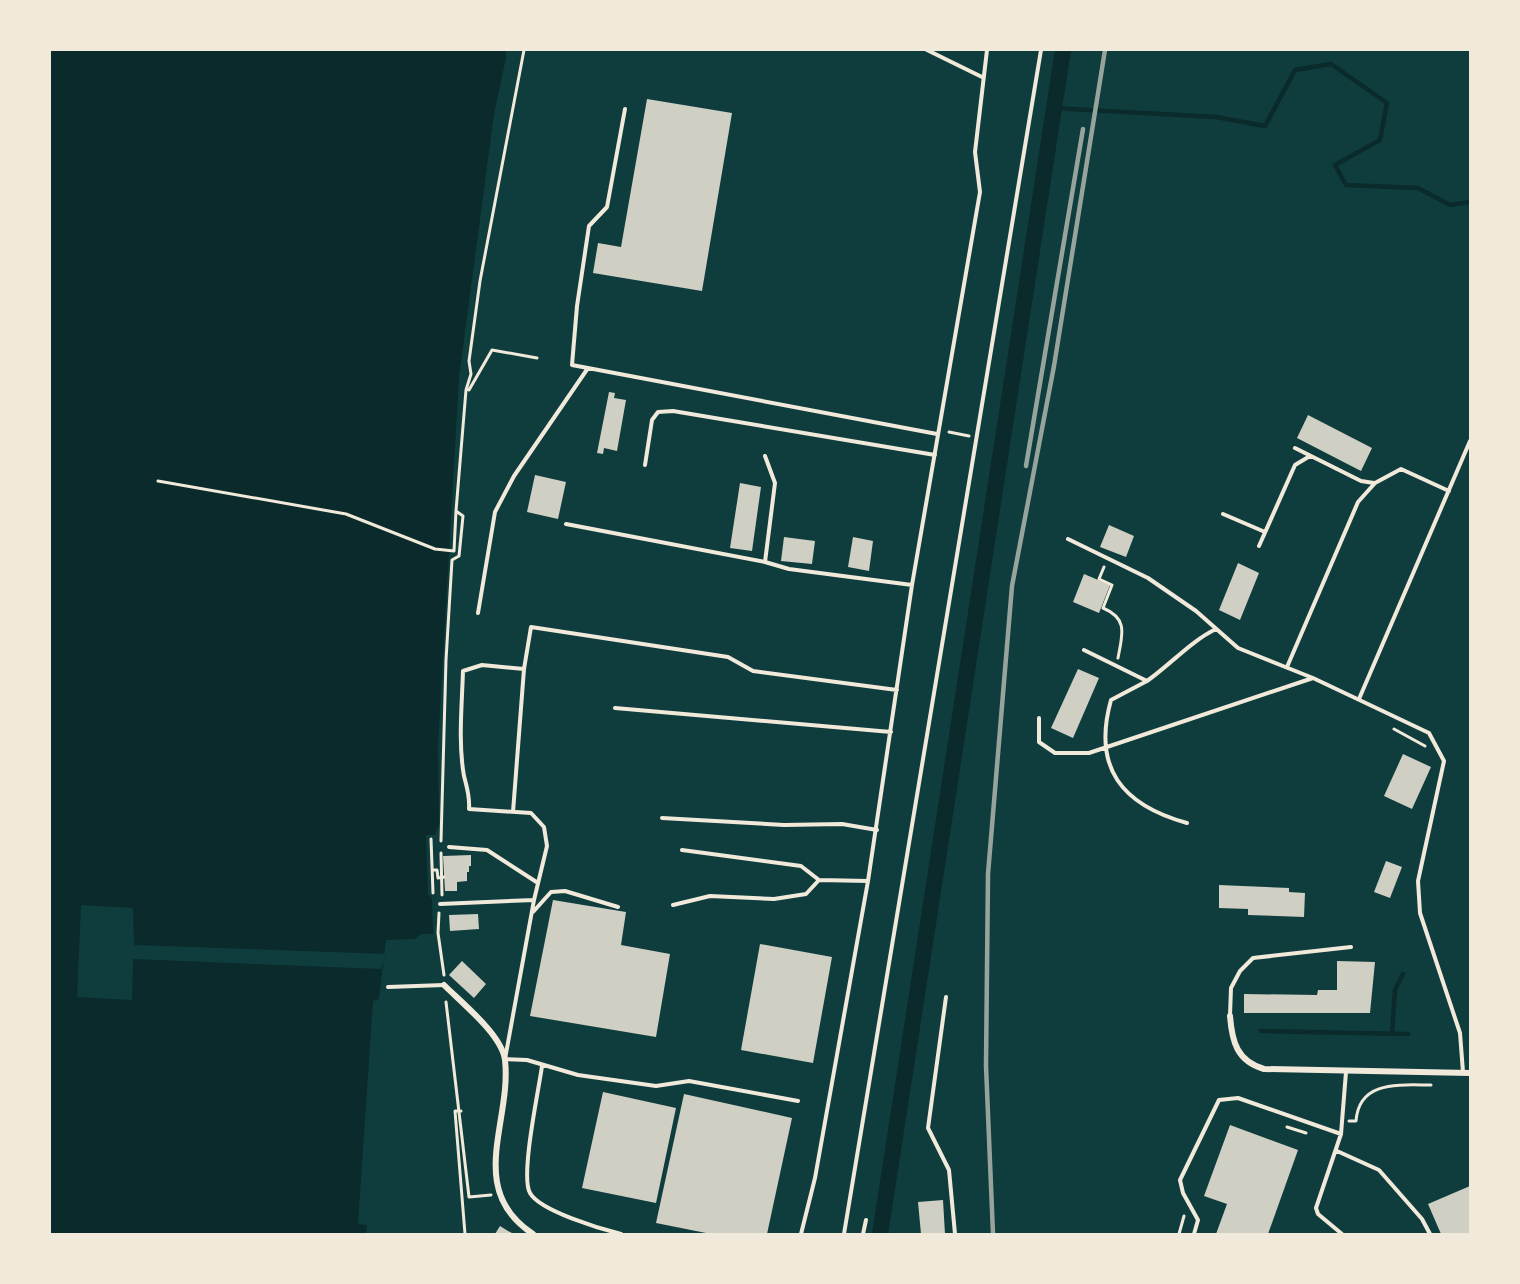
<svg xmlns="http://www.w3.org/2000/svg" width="1520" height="1284" font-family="Overpass,sans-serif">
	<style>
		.water { fill: #0a2a2b }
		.pier { fill: #0f3d3e }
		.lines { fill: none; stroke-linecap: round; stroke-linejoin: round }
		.stream { stroke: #0a2a2b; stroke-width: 4.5 }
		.canal { stroke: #0a2a2b; stroke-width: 16 }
		.building { fill: #cfcfc3 }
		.path { stroke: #f1e9da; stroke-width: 3 }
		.service { stroke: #f1e9da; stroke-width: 4 }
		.minor { stroke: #f1e9da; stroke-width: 6 }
		.rail { stroke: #97a49c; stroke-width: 4.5 }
	</style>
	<rect width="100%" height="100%" fill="#0f3d3e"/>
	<!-- water -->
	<path class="water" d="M50 50H506V58L494 114 459 377 438 745 439 824 435 835H426L428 894 432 898 433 934H421L415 939 386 940 379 999 373 1001 358 1224 367 1225 366 1234H50Z"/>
	<!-- pier -->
	<path class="pier" d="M81 905 133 908 134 945 386 954 381 969 133 959 132 1000 77 997Z"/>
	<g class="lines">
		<!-- stream -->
		<path class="stream" d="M1052 108 1216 117 1265 126 1295 70 1331 64 1387 103 1380 140 1335 165 1346 185 1418 188 1450 205 1470 202
			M1261 1031 1408 1034
			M1392 1033 1395 990 1403 974"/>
		<!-- canal -->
		<path class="canal" d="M880 1234 1063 50"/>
	</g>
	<!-- building -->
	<path class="building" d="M647 99 732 113 702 291 593 273 598 243 621 247Z
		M609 392 615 393 614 398 626 400 617 451 604 448 603 454 597 453Z
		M1308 415 1372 448 1361 471 1297 438Z
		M535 475 566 482 558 519 527 512Z
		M740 483 761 487 752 551 730 548Z
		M1109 525 1134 536 1126 557 1100 547Z
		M784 537 815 541 812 564 781 561Z
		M853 537 873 541 869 571 848 567Z
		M1238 563 1259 573 1240 620 1219 610Z
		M1084 574 1110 585 1099 613 1073 602Z
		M1078 669 1099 678 1073 738 1051 728Z
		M1403 754 1431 767 1412 809 1384 796Z
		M471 855V866H469V872H467V881L457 882V891H445L443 856Z
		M1386 861 1402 867 1390 898 1374 892Z
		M1219 885 1289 888V892L1305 893 1304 917 1248 915V909L1219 908Z
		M553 900 626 912 621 945 670 954 656 1037 530 1016Z
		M478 914 479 929 450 931 449 915Z
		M760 944 832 957 813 1063 741 1050Z
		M462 961 486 984 474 998 449 975Z
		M1337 961 1375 962 1370 1013H1244V994L1317 995 1318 990H1337Z
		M603 1092 676 1108 656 1203 582 1188Z
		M684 1094 792 1118 767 1234H711L656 1223Z
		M1230 1125 1298 1150 1268 1234H1216L1227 1204 1204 1196Z
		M1470 1186V1234H1441L1428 1204Z
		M943 1200 945 1234H921L918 1202Z
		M500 1226 508 1231 514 1234H495Z"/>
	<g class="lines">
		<!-- path -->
		<path class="path" d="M467 389 469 390 492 350 537 358
			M949 432 969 436
			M158 481 346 514 435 549 454 551 456 511
			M1104 567 1099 579 1112 585 1103 608C1129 619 1122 635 1118 658
			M1394 729 1425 746
			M431 839 433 893
			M441 841 446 660 452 560 459 556 463 516 456 511 466 390 471 374 469 361 480 281 524 50
			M441 853 442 895
			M432 870H437L438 878 444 877
			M439 913 438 933 444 975
			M446 1002 469 1197 491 1195
			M461 1111H455L465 1234
			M1349 1121H1356C1359 1080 1400 1085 1431 1085
			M1287 1127 1306 1133
			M1179 1234 1184 1216"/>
		<!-- service -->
		<path class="service" d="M927 50 982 77
			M625 109 607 207 589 226 577 306 572 365 937 434
			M1295 448 1361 481 1374 483
			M645 465 652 420 658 412 673 411 935 455
			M1223 514 1265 532
			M566 524 765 562 789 569 912 585
			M1068 539 1148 578 1196 611 1238 648 1313 678
			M1259 546 1295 465 1310 456
			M765 562 775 483 765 456
			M478 613 495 512 514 476 588 368
			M1084 650 1147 681C1171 664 1191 641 1216 629
			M1287 667 1358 502 1375 483 1401 469 1449 491
			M524 669 482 665 463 671C462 704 458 743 464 776 467 788 470 796 469 809L531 813 544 827 547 846 534 900
			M1147 681 1111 700C1092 768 1122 805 1187 823
			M1359 699 1470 441
			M615 708 891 732
			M1039 718V742L1055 753H1089L1313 678 1429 733 1444 761 1418 881 1420 913 1460 1033 1463 1072
			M513 812 524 669 531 627 728 657 753 671 897 690
			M662 818 784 825 842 824 877 830
			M449 847 487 850 538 883
			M682 850 801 866 819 880
			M440 904 534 900 505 1059 527 1060 578 1075 656 1086 689 1081 798 1101
			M673 905 710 896 774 899 806 894 819 880 868 881
			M533 912 551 892 565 891 618 907
			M388 987 444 985
			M946 997 928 1128 949 1170 955 1234
			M1230 1015 1231 988 1240 971 1253 958 1351 947
			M542 1066C539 1089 520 1176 530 1193 540 1211 601 1229 621 1234
			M1337 1151 1379 1170 1422 1219 1430 1234
			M801 1234 815 1178 868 881 912 585 980 192 975 152 987 50
			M844 1234 1041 50
			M863 1234 866 1220
			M1194 1234 1198 1220 1183 1193 1180 1180 1219 1100 1238 1098 1341 1134
			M1342 1234 1318 1214 1316 1208 1341 1134 1346 1072"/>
		<!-- minor -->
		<path class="minor" d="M444 985C462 1003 502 1035 505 1060 512 1122 465 1189 533 1234
			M1230 1016C1232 1042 1237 1061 1264 1069L1470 1073"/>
		<!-- rail -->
		<path class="rail" d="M1026 466 1083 129
			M993 1234 986 1066 988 874 1012 586 1054 366 1105 50"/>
	</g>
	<!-- border -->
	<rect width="1520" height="1284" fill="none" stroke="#f1e9da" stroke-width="102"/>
</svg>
